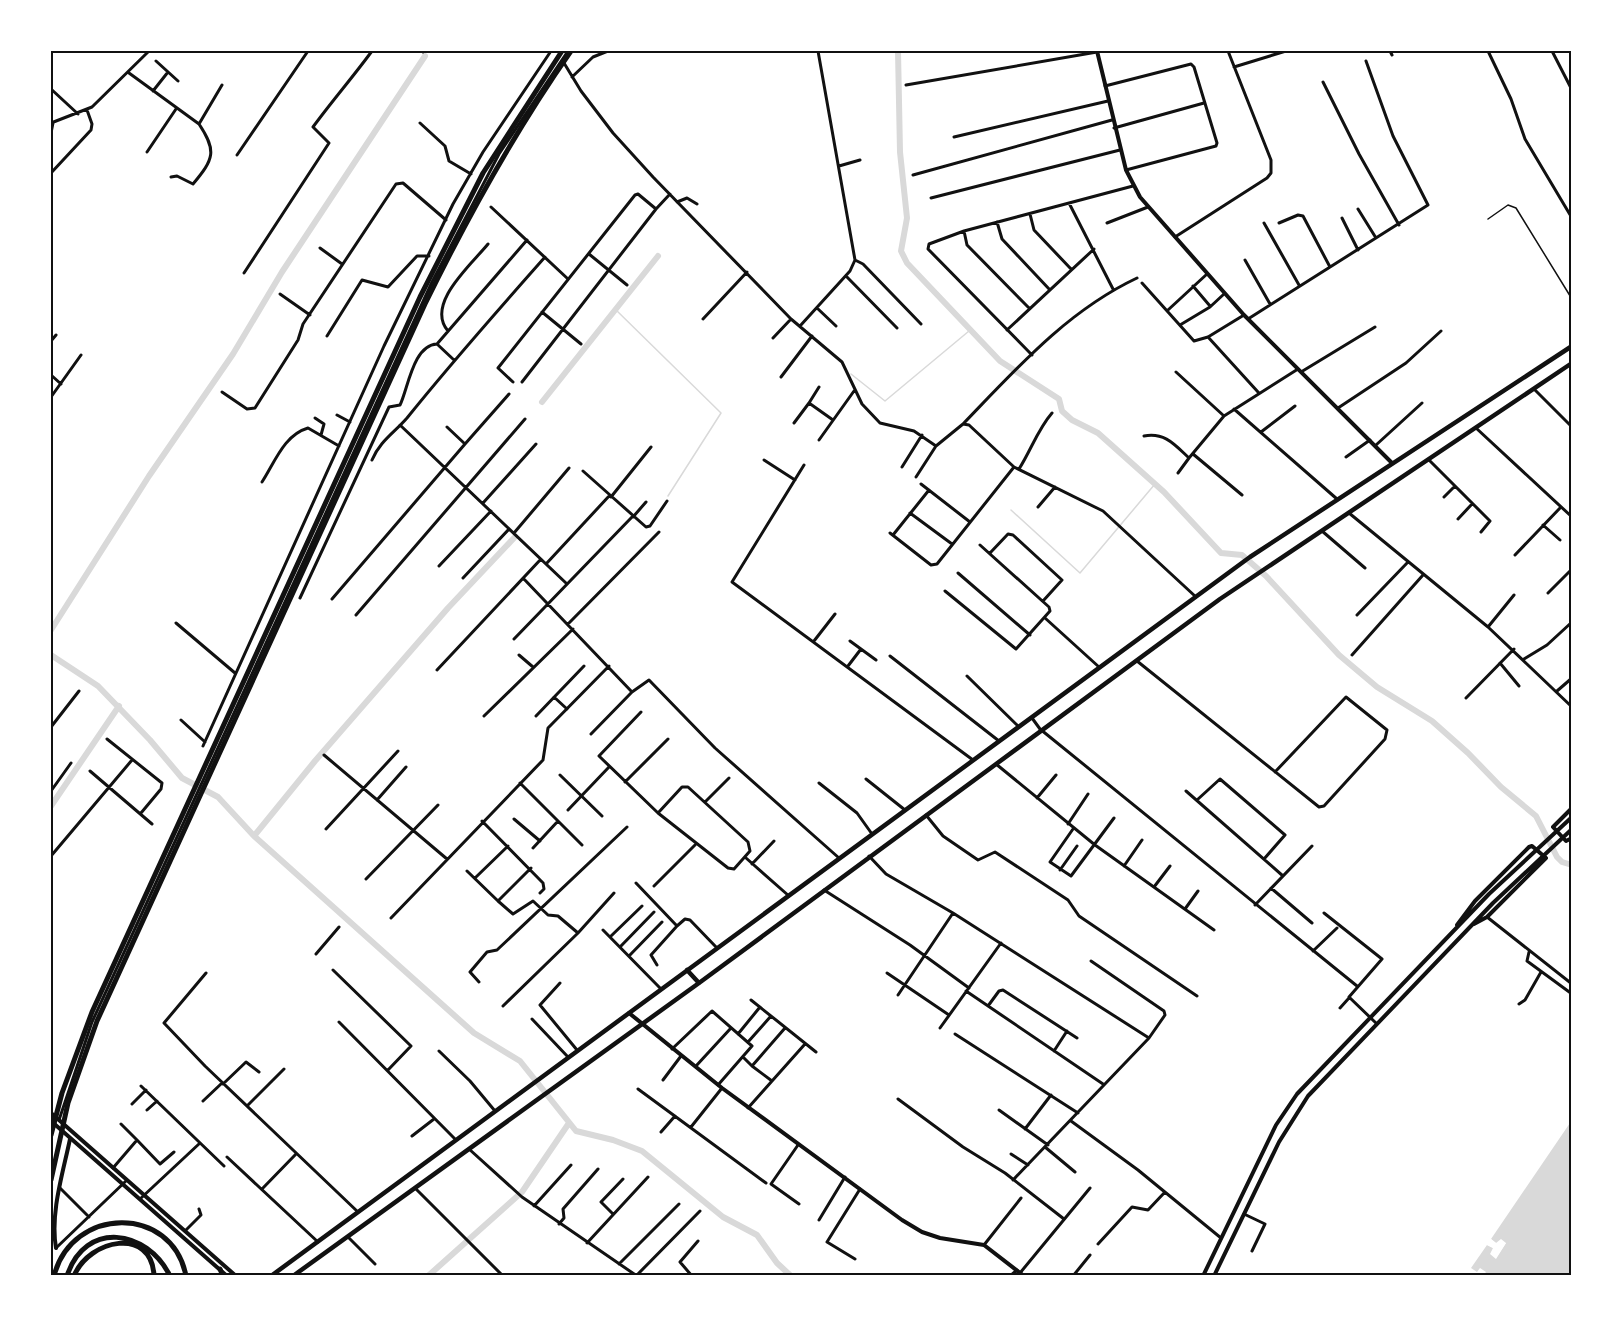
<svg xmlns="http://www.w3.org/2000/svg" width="1623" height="1327" font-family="'PT Serif',serif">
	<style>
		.water { fill: #d9d9d9 }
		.pier { fill: #fff }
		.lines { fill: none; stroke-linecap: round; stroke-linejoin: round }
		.stream { stroke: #d9d9d9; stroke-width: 1.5 }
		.canal { stroke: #d9d9d9; stroke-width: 6 }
		.service { stroke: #111; stroke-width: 1.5 }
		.minor { stroke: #111; stroke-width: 3 }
		.tertiary { stroke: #111; stroke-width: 4 }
		.secondary { stroke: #111; stroke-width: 4 }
		.primary { stroke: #111; stroke-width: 4.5 }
		.motorway { stroke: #111; stroke-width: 5 }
		.neatline { fill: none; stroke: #111; stroke-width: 2 }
	</style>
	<rect width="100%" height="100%" fill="#fff"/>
	<!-- water -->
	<path class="water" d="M1572 1120V1276H1483L1486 1272 1480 1268 1477 1272 1471 1268 1487 1245 1493 1248 1496 1258 1506 1243H1496L1491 1239Z"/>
	<!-- pier -->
	<path class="pier" d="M1491 1239 1496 1243 1501 1239 1506 1243 1496 1259 1490 1254 1493 1248 1487 1245 1489 1242 1495 1247V1254L1502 1244 1495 1246 1489 1242Z"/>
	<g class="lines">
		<!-- stream -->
		<path class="stream" d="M615 309 721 413 668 496
			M851 374 885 401 969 331
			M1011 510 1080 573 1155 484"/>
		<!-- canal -->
		<path class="canal" d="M898 51 900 152 907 218 901 251 907 263 1000 361 1059 399 1062 411 1072 420 1098 433 1164 492 1221 553 1242 555 1266 576 1339 655 1377 687 1432 721 1468 753 1501 787 1536 816 1557 857 1562 862 1572 865
			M542 402 658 256
			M51 630 149 476 233 354 282 272 425 56
			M51 655 98 686 150 740 182 778 218 797 254 836 474 1033 520 1061 576 1131 613 1140 642 1151 723 1217 757 1235 777 1263 791 1276
			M51 806 119 706
			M254 836 315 761 448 608 514 538
			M428 1276 522 1192 569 1123"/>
		<!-- service -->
		<path class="service" d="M1488 219 1508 205 1516 208 1572 299"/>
		<!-- minor -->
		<path class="minor" d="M422 51 423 52
			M1390 51 1392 55
			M1488 51 1511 99 1525 139 1572 218
			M1552 51 1572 90
			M156 61 178 81
			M564 63 581 91 613 133 653 177 791 319 842 362 862 404 880 423 914 431 936 446 963 424 969 425 1014 467 1103 511 1196 597
			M1234 67 1286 51
			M129 73 199 124 222 85
			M572 77 593 57 608 51
			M1323 82 1359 154 1399 225
			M906 85 1097 52
			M1105 86 1191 64 1194 67 1217 143 1216 146 1126 170
			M51 89 78 114
			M153 91 168 72
			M51 123 92 107 149 51
			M420 123 445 146 449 161 471 174
			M1114 128 1204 103
			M51 133 53 123
			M954 137 1108 101
			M147 152 176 109
			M237 155 308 51
			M839 166 860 160
			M51 173 91 130 92 124 87 110
			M913 175 1112 120
			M171 177 177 176 193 184C214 159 217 151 199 124
			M931 198 1120 150
			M677 202 687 198 697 204
			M1069 203 1113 289
			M491 207 568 279
			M1358 209 1376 238
			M1030 214 1034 230 1071 269
			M1342 218 1358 250
			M997 222 1002 239 1050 290
			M1107 223 1148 207
			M1264 223 1299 285
			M1279 223 1298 215 1303 216 1330 267
			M964 231 967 245 1029 308
			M1175 237 1267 178 1271 173V160L1228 51
			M320 248 342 264
			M589 254 627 285
			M855 260 863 264 921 324
			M1245 260 1270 304
			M244 273 329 143 313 127C332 101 353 77 372 51
			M846 276 897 328
			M1142 283 1194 341 1208 337 1244 315
			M1193 286 1210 306
			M280 294 310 315
			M817 308 836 326
			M1168 310 1207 274
			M542 312 581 344
			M703 319 747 272
			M1248 319 1428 205 1393 136 1366 61
			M1180 325 1210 307 1224 294
			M800 326 850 271 855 260 818 51
			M1007 330 1094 249
			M448 331C425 304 471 265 488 244
			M327 336 362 280 388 287 417 256H429
			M1208 337 1258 392
			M773 338 791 319
			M51 341 56 335
			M1032 355 928 249 929 244 964 231 1133 186
			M454 360 437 344 527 240
			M1176 372 1224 416
			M1301 372 1375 327
			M51 375 61 384
			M781 377 812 336
			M513 382 498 368 635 195 638 194 656 209
			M522 382 656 209 670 194
			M819 387 809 403 833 420
			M1534 389 1572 427
			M222 392 247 409 255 408 298 340 303 324 396 184 403 183 446 220
			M51 397 81 355
			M1338 408 1406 363 1441 331
			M1234 409 1337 499
			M337 415 350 422
			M315 418 324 424 321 435
			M794 423 809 403
			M963 424C1016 369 1067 311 1137 278
			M400 425 567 584
			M1476 428 1572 517
			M1261 432 1295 406
			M1144 436C1165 432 1175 445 1189 458L1224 416 1298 369
			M819 440 854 391
			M465 444 509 394
			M1376 445 1422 403
			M1193 454 1242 495
			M1346 457 1370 440
			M372 460C380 441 394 433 407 418 451 363 498 310 545 257
			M764 460 795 480
			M1429 460 1490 521 1481 532
			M804 465 732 582 973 760
			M902 467 922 435
			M1019 469C1031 450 1038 429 1052 413
			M1178 473 1189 458
			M916 477 936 446
			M262 482C275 462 284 435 308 428L339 446
			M921 484 970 522
			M610 495 646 527 650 526 667 501
			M611 497 651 447
			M1444 497 1455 486
			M483 503 536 444
			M1038 507 1055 487
			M910 513 952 544
			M1349 513 1488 627 1572 707
			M633 517 646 502
			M1458 519 1472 504
			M1543 525 1560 540
			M1322 531 1365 568
			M514 533 569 468
			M890 533 931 565 937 564 1014 467
			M893 535 929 490
			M990 553 1008 534 1013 535 1062 580 1043 601
			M1515 555 1561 507
			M546 564 610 495 583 471
			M439 566 491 511
			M958 573 1030 635
			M463 578 509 529
			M523 578 632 692
			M945 591 1016 649 1050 611 1049 607 980 545
			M1548 593 1572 569
			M300 598 389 407 400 405C408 389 413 345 437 344
			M332 599 465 444 447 427
			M356 615 525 419
			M1357 615 1408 562
			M1045 618 1099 667
			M176 623 235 673
			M568 624 659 532
			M1488 627 1514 595
			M514 639 632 517
			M814 641 835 614
			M850 641 876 660
			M519 655 533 667
			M1352 655 1423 575
			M890 656 999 741
			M1524 659 1547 645 1572 622
			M1137 661 1319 807 1324 806 1385 739 1387 730 1346 697 1275 772
			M1500 663 1519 686
			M848 666 861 649
			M437 670 541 559
			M967 676 1019 727
			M1557 691 1572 678
			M554 697 567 709
			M1466 698 1514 649
			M641 712 599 756 658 813 728 868 734 869 750 851 748 842 688 787H682L658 813
			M484 716 573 629
			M536 716 584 666
			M1032 718 1040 729 1357 986
			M181 720 205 742
			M51 727 79 691
			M591 734 632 692 649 680 715 748 839 858
			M107 739 162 783 161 789 141 813
			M203 746 384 346 453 204 483 152 551 51
			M324 755 447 859
			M996 764 1095 845 1214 930
			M90 771 152 824
			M560 775 602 816
			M866 779 905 810
			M625 782 668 739
			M520 783 582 845
			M819 783 857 813 872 834
			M51 791 71 763
			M1186 791 1283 876
			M1037 798 1056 775
			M377 800 406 767
			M1197 800 1220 779 1285 835 1264 859
			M705 802 729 778
			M568 810 609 767
			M926 815 943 836 978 860 995 852 1068 900 1079 916 1197 996
			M514 819 540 841
			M482 821 543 883 544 889 540 893
			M1068 824 1088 794
			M326 829 398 751
			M1073 829 1050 862 1071 876 1114 818
			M533 848 558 821
			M51 856 132 760
			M869 856 886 874 953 913 1149 1038
			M746 858 789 896
			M752 864 774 841
			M1124 866 1142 840
			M1060 870 1077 846
			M467 871 498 901 531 868
			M475 878 508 846
			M366 879 438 805
			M636 883 677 926 685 919 690 920 717 948
			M654 886 695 845
			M1154 887 1170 866
			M1271 888 1312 923
			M824 890 910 945 969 988
			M498 901 513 914 533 901 548 915 558 916 578 933
			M1255 905 1312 846
			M1185 909 1198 891
			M1324 913 1382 959 1349 997 1377 1024
			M1487 917 1572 984
			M391 918 543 760 548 728 609 666
			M603 930 661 989
			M610 937 642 906
			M620 947 654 912
			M1313 951 1337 928
			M1529 952 1527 961 1572 994
			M316 954 339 927
			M629 956 662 922
			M657 965 651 955 677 926
			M333 970 411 1046 388 1070
			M206 973 164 1023 205 1066 358 1212
			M887 973 949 1015
			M479 982 470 972 487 952 497 950 627 827
			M560 983 540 1005 577 1050
			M966 991 1103 1084
			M898 995 953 913
			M751 1000 816 1052
			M1519 1004 1525 1000 1541 972
			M503 1006 578 933 614 893
			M988 1006 999 991 1003 990 1077 1038
			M1340 1008 1349 998
			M532 1019 568 1057
			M339 1022 456 1140
			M940 1028 1001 943
			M738 1034 760 1007
			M955 1034 1078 1113
			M748 1042 771 1016
			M672 1049 712 1011 752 1046 718 1085
			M439 1051 470 1081 495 1111
			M1054 1051 1067 1031
			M743 1057 752 1066
			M696 1066 731 1028
			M663 1080 681 1056
			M772 1081 752 1066 785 1028
			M223 1084 246 1062 259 1072
			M141 1086 224 1166
			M638 1089 766 1183
			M898 1099 963 1147 1005 1173 1064 1219
			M203 1101 222 1083
			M132 1104 146 1090
			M247 1106 284 1069
			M748 1108 805 1044
			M147 1110 157 1101
			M999 1110 1048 1145
			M59 1120 92 1022 432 282 499 154 568 51
			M1071 1121 1138 1170 1221 1238
			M691 1127 722 1088
			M1025 1129 1051 1095
			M661 1132 675 1116
			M412 1136 434 1119
			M137 1140 160 1164 174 1152
			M798 1145 771 1184 799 1204
			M1045 1147 1075 1172
			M469 1149 522 1197 637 1276
			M1011 1154 1028 1165
			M227 1157 318 1242
			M113 1168 137 1140 121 1124
			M1013 1180 1149 1038 1165 1015 1164 1011 1091 961
			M60 1188 89 1217
			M415 1188 503 1276
			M262 1189 296 1154
			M140 1199 200 1143
			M534 1206 571 1165
			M613 1214 601 1202 623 1179
			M1244 1214 1265 1224 1252 1251
			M819 1220 845 1177
			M559 1224 564 1218 563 1209 598 1169
			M185 1231 201 1215 199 1209
			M348 1237 375 1264
			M587 1243 648 1177
			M1098 1244 1132 1207 1148 1210 1165 1192
			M984 1245 1021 1198
			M56 1248 127 1180
			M855 1259 827 1242 860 1189
			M619 1264 679 1204
			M1020 1273 1090 1188
			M636 1276 700 1211
			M692 1276 680 1262 698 1241
			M1010 1276 1017 1270
			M1073 1276 1090 1255"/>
		<!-- tertiary -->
		<path class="tertiary" d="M1097 51 1126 170 1140 197 1244 315 1392 463
			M629 1013 722 1088 902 1220 922 1232 940 1238 984 1245 1024 1276
			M56 1248C50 1213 63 1173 70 1139"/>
		<!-- secondary -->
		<path class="secondary" d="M1572 808 1553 827 1566 841 1572 838
			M1457 925 1475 901 1529 847 1532 846 1546 858 1487 917 1474 924
			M51 1113 236 1276
			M51 1121 227 1276
			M1203 1276 1276 1125 1297 1094 1489 894 1572 817
			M1214 1276 1279 1142 1308 1096 1493 903 1572 829"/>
		<!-- primary -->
		<path class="primary" d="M687 970 699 983
			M271 1276 1250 557 1572 346
			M293 1276 699 983 1220 599 1572 363"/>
		<!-- motorway -->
		<path class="motorway" d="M51 1135 62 1093 92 1012 420 297 483 173 562 51
			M51 1180 68 1103 97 1021 425 304C468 216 515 131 571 51
			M220 1269 223 1276
			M54 1276C72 1206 172 1204 186 1276
			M67 1276C85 1220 147 1229 170 1276
			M74 1276C89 1239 152 1226 154 1276"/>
	</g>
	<!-- border -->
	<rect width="1623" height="1327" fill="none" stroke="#ffffff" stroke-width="105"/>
	<rect x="52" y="52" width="1518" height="1222" class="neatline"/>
</svg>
